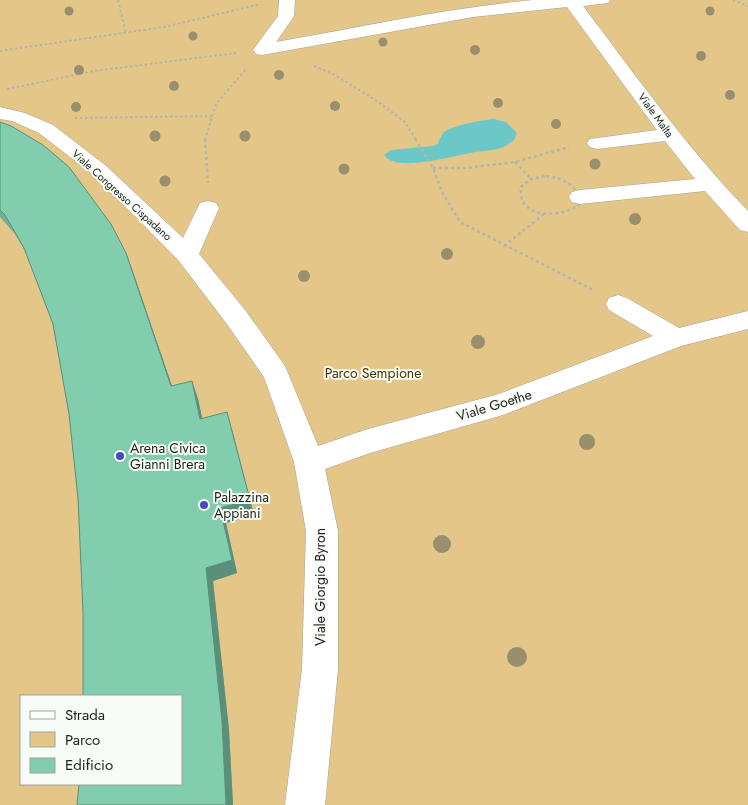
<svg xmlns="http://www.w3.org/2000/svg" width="748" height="805" font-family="Jost,sans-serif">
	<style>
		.green { fill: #e4c688; fill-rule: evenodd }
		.water { fill: #6cc8c6 }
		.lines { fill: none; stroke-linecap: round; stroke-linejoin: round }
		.street-casing { stroke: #a2a6a0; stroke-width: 1 }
		.path-far1 { stroke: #b2b6b1; stroke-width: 2; stroke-dasharray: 2.5 2.5; stroke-linecap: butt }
		.path { stroke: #b2b6b1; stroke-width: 2.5; stroke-dasharray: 3 3; stroke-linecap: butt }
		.street { fill: #fff; fill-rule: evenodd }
		.tree { fill: #988f6f }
		.wall { fill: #6fb096 }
		.shaded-wall { fill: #5a907a }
		.building { fill: #81cdae; stroke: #5a907a }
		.poi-dot { fill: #454abf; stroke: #f7fcf6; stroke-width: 2 }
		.labels { text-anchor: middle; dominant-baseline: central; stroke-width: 4; stroke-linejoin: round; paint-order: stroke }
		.far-street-label { font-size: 11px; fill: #1e201d; stroke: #f7fcf6 }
		.park-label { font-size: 14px; fill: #4a3500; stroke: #f7fcf6 }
		.street-label { font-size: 14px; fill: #1e201d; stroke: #f7fcf6 }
		.poi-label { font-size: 14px; fill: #1e201d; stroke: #f7fcf6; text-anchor: start }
	</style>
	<rect width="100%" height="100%" fill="#f7fcf6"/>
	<!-- green -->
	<path class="green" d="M0 0H748V805H0ZM21 696H181V784H21Z"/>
	<!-- water -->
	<path class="water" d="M494 119 506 122 517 133 514 140C510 143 506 146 501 148 491 151 480 151 470 153 453 156 395 173 384 155L391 150 433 146 438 144C439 140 441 136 443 133 452 125 483 120 494 119Z"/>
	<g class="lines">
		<defs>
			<path id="street" d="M279 0H295L294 16 276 42C361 27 447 8 533 0 558 0 585 0 610 0L608 3 583 6C636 76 687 148 748 211V232L740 230 705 191 580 204 572 202 569 197 572 192 580 190 695 179 665 141 597 149 590 147 587 143 590 139 657 130 567 7 473 17 262 55 256 54 253 50 278 16Z
				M0 107 25 113 53 125 105 165 183 238 200 203 208 201 216 203 219 208 199 254 245 310 285 366 318 446 368 429 499 394 653 336 609 310 606 304 609 298 618 295 627 298 679 328 748 311V329L681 346 503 415 370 453 325 469 338 531V669L325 805H285L302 669 306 531 294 462 264 377 227 324 179 261 138 219 91 173 39 133 12 121 0 119Z"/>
		</defs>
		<!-- street casing -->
		<use href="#street" class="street-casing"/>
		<!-- path-far1 -->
		<path class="path-far1" d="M118 0 126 33
			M733 0 748 6
			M0 51 164 27 261 4
			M314 66 333 74 377 101 405 122 416 140
			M7 89 94 71 236 53
			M75 118 212 116
			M205 140 216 104 247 68"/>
		<!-- path -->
		<path class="path" d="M205 139 208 183
			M415 139 433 168 442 192 460 222 593 290
			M515 162 531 179
			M433 168H466L515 162 569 147
			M546 176C561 178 573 183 580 197L578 206C558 218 517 219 521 187L531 179Z
			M504 246 544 214"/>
		<!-- street -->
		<use href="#street" class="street"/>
	</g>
	<!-- trees -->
	<g class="tree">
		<circle cx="69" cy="11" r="4.5"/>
		<circle cx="710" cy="11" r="4.5"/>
		<circle cx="193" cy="36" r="4.5"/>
		<circle cx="383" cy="42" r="4.5"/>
		<circle cx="475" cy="50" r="5"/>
		<circle cx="701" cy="56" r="5"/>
		<circle cx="79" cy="70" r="5"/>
		<circle cx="279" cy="75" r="5"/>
		<circle cx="174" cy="86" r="5"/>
		<circle cx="730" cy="95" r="5"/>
		<circle cx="498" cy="103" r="5"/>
		<circle cx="335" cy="106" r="5"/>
		<circle cx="76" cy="107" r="5"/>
		<circle cx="556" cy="124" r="5"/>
		<circle cx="155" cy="136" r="5.5"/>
		<circle cx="245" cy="136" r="5.5"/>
		<circle cx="595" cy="164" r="5.5"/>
		<circle cx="344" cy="169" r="5.5"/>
		<circle cx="165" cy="181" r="5.5"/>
		<circle cx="635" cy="219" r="6"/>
		<circle cx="447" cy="254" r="6"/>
		<circle cx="304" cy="276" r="6"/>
		<circle cx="478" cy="342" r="7"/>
		<circle cx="587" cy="442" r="8"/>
		<circle cx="442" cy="544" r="9"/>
		<circle cx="517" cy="657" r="10"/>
	</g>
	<!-- wall -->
	<path class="wall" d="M0 122 126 253 133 272 172 386 192 381 198 399 202 418 232 429 254 515 226 523 237 573 213 581 229 730 233 805H77L181 784 83 612 78 498 69 414 53 324 27 254 15 234 0 217Z"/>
	<!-- shaded-wall -->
	<path class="shaded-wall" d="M126 253 133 272 178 404 171 386Z
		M192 381 198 399 206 436 200 419Z
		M227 412 254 515 226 523 237 573 213 581 229 730 233 805H226L206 568 220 508Z"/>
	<!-- building -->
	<path class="building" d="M0 122 11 126 43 145 69 167 111 224 126 253 171 386 192 381 200 419 227 412 250 500 220 508 232 560 206 568 222 721 226 805H77L79 784H181V696H83V612L78 498 69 414 53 324 24 248 5 215 0 210Z"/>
	<!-- markers -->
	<g class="poi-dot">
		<circle cx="120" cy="456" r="5"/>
		<circle cx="204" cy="505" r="5"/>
	</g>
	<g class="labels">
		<!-- far-street labels -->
		<g class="far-street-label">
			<text transform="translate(656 115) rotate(54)">Viale Malta</text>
			<text transform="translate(122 195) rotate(42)">Viale Congresso Cispadano</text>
		</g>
		<!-- park labels -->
		<g class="park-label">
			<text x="373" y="373">Parco Sempione</text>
		</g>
		<!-- street labels -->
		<g class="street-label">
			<text transform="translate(494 405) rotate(-17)">Viale Goethe</text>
			<text transform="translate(320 587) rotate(-90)">Viale Giorgio Byron</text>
		</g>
		<!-- poi labels -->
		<g class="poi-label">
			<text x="130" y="448">Arena Civica<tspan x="130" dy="16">Gianni Brera</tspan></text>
			<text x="214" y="497">Palazzina<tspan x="214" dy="16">Appiani</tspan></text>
		</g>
	</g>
	<!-- legend -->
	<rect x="20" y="695" width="162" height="90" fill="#f7fcf6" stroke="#a0a49f"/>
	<rect x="30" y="711" width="25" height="8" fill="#ffffff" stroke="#a0a49f"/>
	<text x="65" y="720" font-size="15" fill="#1e201d">Strada</text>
	<rect x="30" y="732" width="25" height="15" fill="#e4c688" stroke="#a0a49f"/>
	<text x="65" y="745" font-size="15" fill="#1e201d">Parco</text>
	<rect x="30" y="758" width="25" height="15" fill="#81cdae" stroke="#a0a49f"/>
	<text x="65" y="770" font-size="15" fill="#1e201d">Edificio</text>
</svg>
